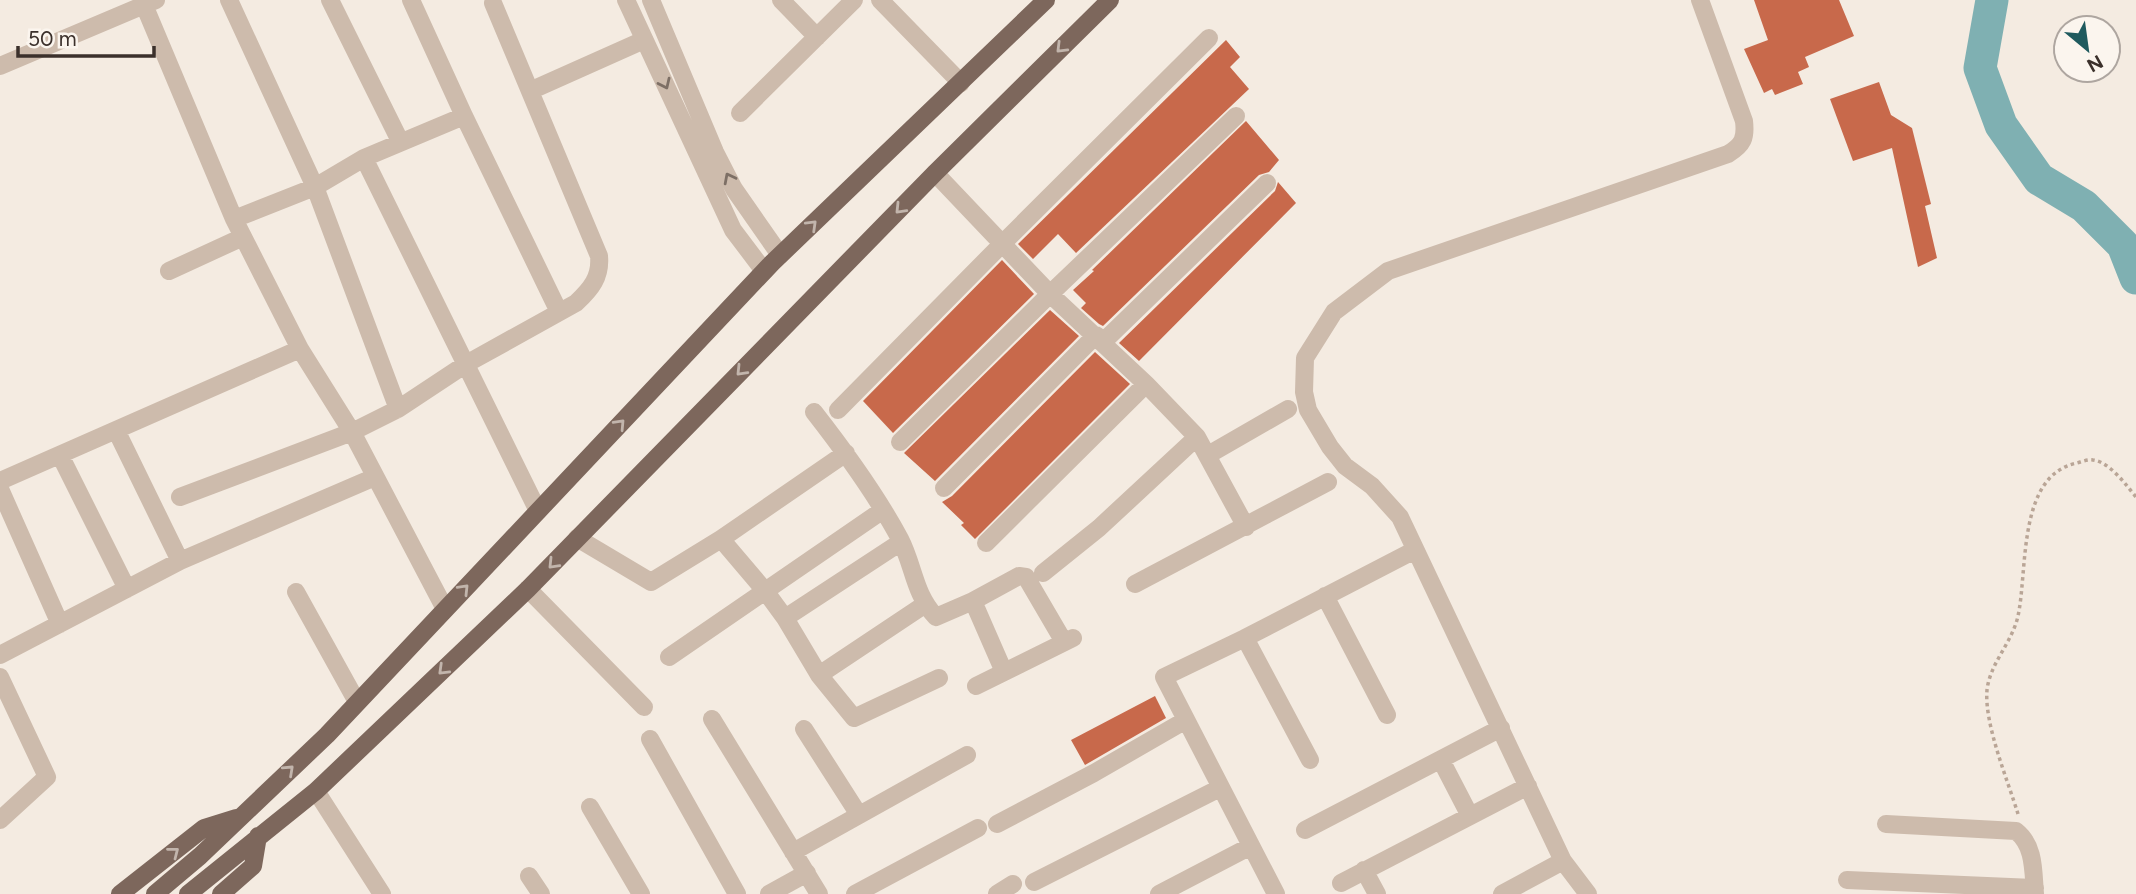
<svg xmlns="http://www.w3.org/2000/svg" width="2136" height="894" font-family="Figtree,sans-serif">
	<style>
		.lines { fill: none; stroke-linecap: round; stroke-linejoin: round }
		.river { stroke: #7fb0b2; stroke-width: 33 }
		.building { fill: #c8694b }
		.path { stroke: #b9a596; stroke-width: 3.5; stroke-dasharray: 3.5 3.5; stroke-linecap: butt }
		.minor { stroke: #cdbbac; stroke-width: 18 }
		.tertiary { stroke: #cdbbac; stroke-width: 18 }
		.primary { stroke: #7d675c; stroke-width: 18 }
		.oneway { stroke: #c2b5ac }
		.oneway2 { stroke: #7d6f65 }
	</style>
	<rect width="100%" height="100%" fill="#f4ebe1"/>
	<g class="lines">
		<!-- river -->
		<path class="river" d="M1992 0 1980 68 2001 125 2039 179 2084 206 2123 245 2136 278"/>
	</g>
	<!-- building -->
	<path class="building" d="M1754 0H1839L1854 36 1805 57 1809 67 1798 72 1803 84 1775 95 1772 89 1764 93 1744 49 1768 40Z
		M1226 40 1240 57 1230 67 1249 89 1076 253 1058 234 1033 259 1018 244Z
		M1879 82 1891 115 1912 128 1931 204 1925 206 1937 258 1918 267 1892 148 1853 161 1830 99Z
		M1246 121 1279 160 1269 172 1259 175 1103 326 1099 324 1081 308 1086 303 1073 290 1094 271 1092 270Z
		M1278 182 1296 203 1139 361 1119 343 1275 191Z
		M1002 260 1034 294 893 433 863 401Z
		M1050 310 1079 336 935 481 904 453Z
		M1095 352 1130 384 975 539 961 525 964 523 942 502 952 496Z
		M1155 696 1166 718 1085 765 1071 740Z"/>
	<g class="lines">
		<!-- path -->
		<path class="path" d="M2018 814C2008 781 1984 724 1987 690 1990 663 2012 643 2018 616 2028 570 2017 475 2077 463 2081 462 2088 459 2093 460 2110 462 2126 485 2136 497"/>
		<!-- minor -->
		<path class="minor" d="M142 0 234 219 300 349 352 432 445 609
			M330 0 400 141
			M411 0 464 116 559 312
			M781 0 817 37
			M880 0 961 83
			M0 66 156 0
			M532 90 644 40
			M740 113 854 0
			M364 158 538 511
			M935 173 1050 294 1146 384 1197 437 1246 527
			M234 219 315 187 364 158 464 116
			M169 271 243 237
			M1103 342 1267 183
			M398 409 466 364 576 303C591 289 601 277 599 256L493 3
			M838 410 1002 244 1209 38
			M814 412C846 453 876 494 900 539 914 566 914 594 936 617L973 601 1004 672
			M116 430 180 561
			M900 442 1050 294 1236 116
			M60 455 127 589
			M1208 455 1288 409
			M0 481 300 349
			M944 488 1096 335
			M0 489 60 624
			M180 497 352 432 398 409 315 187 229 0
			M577 538 651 582 721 539 846 453
			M721 539 766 592 785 618 819 675 854 718 939 678
			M986 543 1146 384
			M1043 573 1099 528 1197 437
			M1135 584 1328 482
			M528 589 644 707
			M296 592 357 702
			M1325 596 1387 715
			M973 601 1019 576 1026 577 1064 642
			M785 618 901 542
			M1245 638 1310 760
			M0 655 180 561 375 477
			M669 657 883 510
			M819 675 924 605
			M976 686 1073 638
			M712 719 819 894
			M804 729 859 815
			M650 739 737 894
			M1441 760 1470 816
			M316 791 382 894
			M590 807 641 894
			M997 824 1094 773 1186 720
			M1886 824 2016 831C2035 846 2033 871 2035 894
			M1305 830 1501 728
			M793 852 967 755
			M1364 870 1377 894
			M529 876 541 894
			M1847 880 2035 888
			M1034 882 1220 788
			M1341 883 1528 786
			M769 894 807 873
			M855 894 978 828
			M997 894 1013 884
			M1159 894 1251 846
			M1276 894 1164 677 1245 638 1415 550
			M1502 894 1563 861
			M1588 894 1563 861 1400 517 1372 486 1345 466 1330 447 1308 410 1304 392 1305 358 1334 312 1388 271 1728 154C1743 145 1746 138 1744 121L1700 0"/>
		<!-- tertiary -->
		<path class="tertiary" d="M626 0 733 230 764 271
			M651 0 715 152 734 189 780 255
			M0 677 47 777 0 820"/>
		<!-- primary -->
		<path class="primary" d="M120 894 204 828 236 818
			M155 894 200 856 327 735 772 263 1046 0
			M188 894 316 791 528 589 935 173 1110 0
			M221 894 253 866 258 836"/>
	</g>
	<!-- one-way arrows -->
	<defs><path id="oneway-chevron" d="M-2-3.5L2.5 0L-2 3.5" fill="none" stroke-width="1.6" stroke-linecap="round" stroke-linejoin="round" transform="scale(1.75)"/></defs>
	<g class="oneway">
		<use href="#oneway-chevron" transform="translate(1061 48) rotate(135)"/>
		<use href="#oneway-chevron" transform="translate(900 209) rotate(134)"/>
		<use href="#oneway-chevron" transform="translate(812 225) rotate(-44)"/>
		<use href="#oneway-chevron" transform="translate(741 371) rotate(134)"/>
		<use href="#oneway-chevron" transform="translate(620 424) rotate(-47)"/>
		<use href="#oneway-chevron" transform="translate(553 564) rotate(134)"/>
		<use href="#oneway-chevron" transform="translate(464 589) rotate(-46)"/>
		<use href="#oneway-chevron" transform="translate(443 670) rotate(136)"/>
		<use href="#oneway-chevron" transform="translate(289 770) rotate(-43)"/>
		<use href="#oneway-chevron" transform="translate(174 852) rotate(-38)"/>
	</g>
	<g class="oneway2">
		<use href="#oneway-chevron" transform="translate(665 84) rotate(65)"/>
		<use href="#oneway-chevron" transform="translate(729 178) rotate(-117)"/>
	</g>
	<!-- north arrow -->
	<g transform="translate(2087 49) rotate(151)"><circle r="33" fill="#fbf5ee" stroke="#aea6a0" stroke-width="2"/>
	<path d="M0-5L12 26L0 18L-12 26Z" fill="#1f5a5e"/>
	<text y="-10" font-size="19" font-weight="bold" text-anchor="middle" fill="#3b302b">N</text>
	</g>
	<!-- scale -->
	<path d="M18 46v10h136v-10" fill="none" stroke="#3b302b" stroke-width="3.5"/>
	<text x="28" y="46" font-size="21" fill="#3b302b" stroke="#fbf5ee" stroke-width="5" paint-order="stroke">50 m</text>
</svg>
